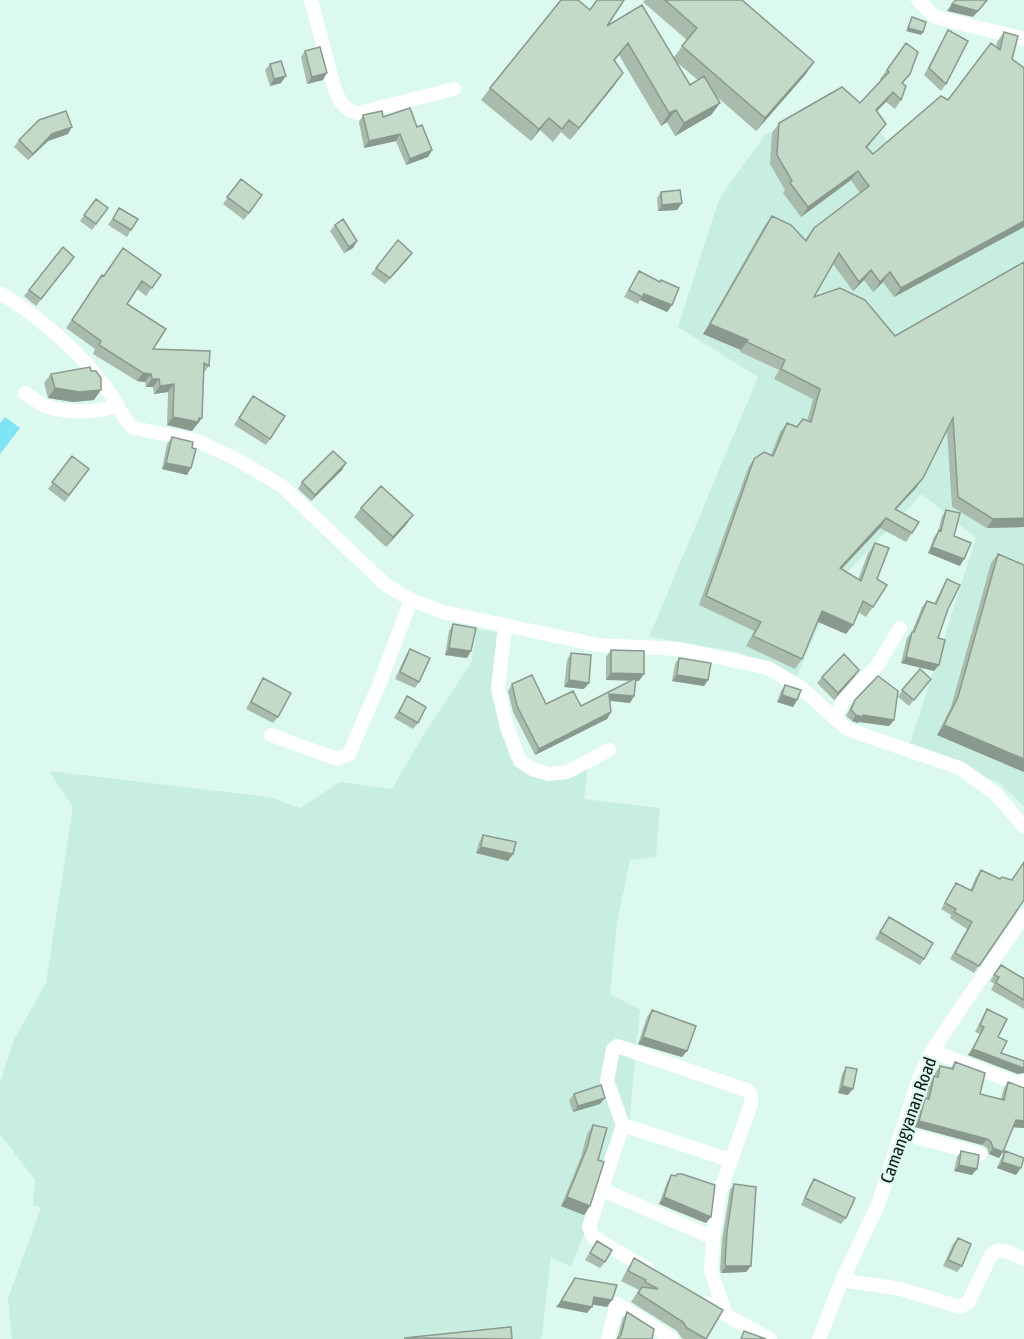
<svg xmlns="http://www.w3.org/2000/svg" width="1024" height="1339" font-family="'Asap Condensed',sans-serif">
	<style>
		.built { fill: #c8eee1 }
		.water { fill: #80e4f7 }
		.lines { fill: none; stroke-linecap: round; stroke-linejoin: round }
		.minor { stroke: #fff; stroke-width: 14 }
		.wall { fill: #a9bbad; fill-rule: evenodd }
		.shaded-wall { fill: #89998d }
		.building { fill: #c4dac9; stroke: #89998d; stroke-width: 1.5 }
		.labels { text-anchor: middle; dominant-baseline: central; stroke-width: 4.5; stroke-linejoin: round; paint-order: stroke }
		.street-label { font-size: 18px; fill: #0c1613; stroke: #dcf9ef }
	</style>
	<rect width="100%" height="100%" fill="#dcf9ef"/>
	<!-- built -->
	<path class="built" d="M1024 67V807L999 783 910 744 976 538 922 494 839 581 795 680 738 652 649 637 758 377 678 327 719 199 764 136 833 93 866 115 904 161Z
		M476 629 498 632 492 696 500 728 511 759 547 781 588 766 584 799 660 808 656 857 630 860 617 923 610 994 640 1010 629 1124 571 1267 551 1257 542 1335 540 1339H12L8 1298 41 1208 33 1205 35 1180 0 1134V1083L14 1040 46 983 73 807 49 771 269 797 300 808 340 782 392 789 423 736 472 661Z"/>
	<!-- water -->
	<path class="water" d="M5 417 20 428 0 454V423Z"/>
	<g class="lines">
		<!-- minor -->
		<path class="minor" d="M311 0 334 87C339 100 343 110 358 113L454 89
			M918 0 935 17 1024 39
			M0 293C30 310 74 347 96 375 103 384 112 395 117 405 123 415 125 421 134 428L198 441 238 460 282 486 386 585 411 600 443 612 598 645 680 649 768 668 800 687 847 729 960 768 996 794 1024 827
			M25 393C31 397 38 403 45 406 66 413 98 414 117 405
			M505 626 498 688 507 727 520 761 532 769 549 774 567 772 609 750
			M835 719 843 701 877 666 900 628
			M271 735 337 759 349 754 379 685 411 600
			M932 1051 1023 1086 1024 1081
			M623 1125 730 1160
			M901 1133 980 1154
			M603 1190 713 1238
			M648 1269 593 1237 589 1227 623 1125 607 1081 613 1049 617 1046 749 1091 751 1097V1104L719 1194 713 1238 711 1271 726 1315 770 1339
			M842 1280 900 1289 960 1307 968 1303 991 1255C1000 1245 1014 1255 1024 1259
			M706 1303 726 1315
			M608 1339 617 1304 672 1339
			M819 1339 842 1280 878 1205 919 1078 932 1051 1024 915"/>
	</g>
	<!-- wall -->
	<path class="wall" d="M645 0H742L814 62 805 75 756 131 716 96 720 103 711 115 675 136 667 122 661 126 619 55 615 61 614 86 570 140 561 132 553 142 540 130 531 141 481 100 490 88 607 26 674 57 687 40 643 2ZM675 61 698 80 690 85Z
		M948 30 946 84 941 91 924 75 944 37Z
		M1004 32 1012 59 1024 68V227L894 297 883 282 873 292 864 280 853 291 833 264 814 297 895 336 1024 262V527L987 528 952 507 947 431 916 488 896 509 912 533 906 542 880 528 841 569 858 580 868 553 875 543 877 579 873 607 866 617 858 612 846 634 818 622 802 659 795 669 746 646 754 631 699 605 748 468 754 459 771 455 780 432 787 423 797 427 807 421 813 399 774 379 779 370 740 352 741 350 703 334 765 225 772 216 805 240 814 228 860 193 851 180 801 217 783 193 785 190 770 164 772 133 779 123 860 103 881 81 880 79 906 43 903 84 901 100 895 109 886 102 877 111 886 124 879 133 867 148 873 154 948 100 996 47 997 42Z
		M305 51 323 80 307 84 301 57Z
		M270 64 286 76 281 83 270 86 265 70Z
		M363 115 383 117 417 127 432 150 428 157 406 165 396 141 364 148 359 122Z
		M68 134 48 141 28 160 14 147 19 140Z
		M241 179 262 195 244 220 223 204Z
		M661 192 682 203 677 210 658 211 657 198Z
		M96 199 108 208 92 230 80 221Z
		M119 208 131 230 127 237 108 225Z
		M335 225 357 241 353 248 344 253 330 231Z
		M412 253 407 260 385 284 371 274 376 268Z
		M70 263 36 306 24 296 29 290Z
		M639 271 672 305 667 312 640 300 638 304 624 297Z
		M102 275 104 276 161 275 146 296 137 289 127 304 153 349 210 351 209 366 203 374 202 418 192 431 167 425 168 392 154 394 153 387H146L145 382 137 381 93 354 95 349 66 328Z
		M51 374 94 400 73 402 48 398 44 383Z
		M253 396 285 416 266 445 234 425Z
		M172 437 192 448 187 475 162 469 167 444Z
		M72 456 89 469 65 502 48 489Z
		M346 463 342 470 311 501 298 489 302 482Z
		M361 508 413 515 406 525 386 547 354 517Z
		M946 510 954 536 960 566 928 553 934 537 938 532 942 516Z
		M998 554 1024 565V772L937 735 951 707 991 563Z
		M947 579 948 609 938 638 939 665 934 671 901 663 907 638 912 632 922 607 927 601 934 604 943 586Z
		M453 624 467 658 445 655 449 631Z
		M410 649 419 682 415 688 395 679 406 655Z
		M611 650 639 681H636L634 696 630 703 610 701 611 712 607 719 535 755 513 712 508 691 512 684 546 704 581 706 632 680H606V657Z
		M571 653 584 689 564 687 567 660Z
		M679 658 708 680 704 686 672 681 675 664Z
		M855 676 834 700 817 683 822 677Z
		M263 678 278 717 273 723 246 709 259 685Z
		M931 679 909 706 898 697 902 690Z
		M785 685 797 700 793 707 777 702 781 691Z
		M407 696 418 723 413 729 394 718Z
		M855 700 894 720 889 726 859 722 858 723 852 721 846 716 851 706Z
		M483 835 513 854 508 861 476 853 479 842Z
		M981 870 1017 909 974 973 950 959 967 929 950 918 951 915 941 909 956 883 970 891 976 877Z
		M889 917 924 959 920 965 875 939Z
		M1001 965 1024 978V1009L991 990 994 984 990 981Z
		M987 1009 998 1037 1001 1053 1018 1074 968 1055 980 1034 975 1032 983 1016Z
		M652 1010 687 1051 682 1057 638 1044 647 1017Z
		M955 1062 980 1094 1001 1099 1004 1088 1008 1082 1024 1088V1128L1013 1127 1003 1152 999 1158 989 1154 987 1148 982 1145 915 1127 921 1104 925 1098H926L929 1083 934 1076H935V1073L940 1066 951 1068Z
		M846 1067 848 1095 838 1093 842 1074Z
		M574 1094 600 1104 573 1112 569 1100Z
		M593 1125 598 1160 590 1206 584 1215 561 1206 581 1157 587 1134Z
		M961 1151 972 1175 954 1171 957 1157Z
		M1005 1151 1016 1175 997 1168 1001 1158Z
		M677 1174 706 1223 659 1204 667 1182 671 1175 676 1176Z
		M814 1179 846 1218 841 1224 801 1205 810 1185Z
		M734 1184 751 1266 746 1272 721 1273 720 1270 722 1239 730 1190Z
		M958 1238 962 1266 957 1272 943 1266 953 1244Z
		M597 1241 605 1262 600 1268 585 1260Z
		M634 1258 706 1339H683L681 1337 677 1331 631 1302 639 1290 621 1281 628 1268Z
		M627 1312 652 1339H617L623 1318Z"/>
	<!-- shaded-wall -->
	<path class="shaded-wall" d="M988 0 973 17 947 11 952 4Z
		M908 28 923 32 921 35 906 31Z
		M814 62 805 75 756 131 765 118Z
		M327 73 323 80 307 84 312 77Z
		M623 73 614 86 570 140 579 128Z
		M286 76 281 83 270 86 274 79Z
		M893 92 886 102 869 119 876 110Z
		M720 103 711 115 675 136 684 123Z
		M676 110 667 122 661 126 669 113Z
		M549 118 540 130 531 141 539 129Z
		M72 127 68 134 48 141 28 160 33 154 52 134Z
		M400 134 396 141 364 148 369 141Z
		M432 150 428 157 406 165 410 159Z
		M858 171 851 180 801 217 808 207Z
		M682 203 677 210 658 211 662 205Z
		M1024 221V227L894 297 901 288Z
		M357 241 353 248 344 253 349 247Z
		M412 253 407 260 385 284 390 278Z
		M871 270 864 280 853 291 859 282Z
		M890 272 883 282 873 292 880 282Z
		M644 294 672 305 667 312 640 300Z
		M710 324 748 340 741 350 703 334Z
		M143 373 151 374 145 382 137 381Z
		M152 379H159L153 387H146Z
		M174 384 168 392 154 394 160 386Z
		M55 388 101 390 94 400 73 402 48 398Z
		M173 417 199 418H202L192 431 167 425Z
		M166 463 191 468 187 475 162 469Z
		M346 463 342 470 311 501 315 495Z
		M923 478 916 488 888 518 895 509Z
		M413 515 406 525 386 547 393 537Z
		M886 518 880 528 833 578 840 568Z
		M1024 518V527L987 528 993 519Z
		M932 547 964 559 960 566 928 553Z
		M822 611 853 625 846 634 816 621Z
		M449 648 471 651 467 658 445 655Z
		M906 657 939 665 934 671 901 663Z
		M859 670 855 676 834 700 838 693Z
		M611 673 644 674 639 681 606 680Z
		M677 675 708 680 704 686 672 681Z
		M569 680 589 683 584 689 564 687Z
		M609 694 634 696 630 703 604 700Z
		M782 695 797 700 793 707 777 702Z
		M611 712 607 719 535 755 539 749Z
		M856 715 862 717 858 723 852 721Z
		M863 715 894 720 889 726 859 722Z
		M944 725 1024 759V772L937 735Z
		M481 847 513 854 508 861 476 853Z
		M643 1037 687 1051 682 1057 638 1044Z
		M973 1049 1024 1067V1073L1018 1074 968 1055Z
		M842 1086 853 1089 848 1095 838 1093Z
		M605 1098 600 1104 573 1112 578 1106Z
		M1016 1120 1024 1121V1128L1011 1127Z
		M919 1121 987 1139 982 1145 915 1127Z
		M993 1148 1003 1152 999 1158 989 1154Z
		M1002 1162 1021 1168 1016 1175 997 1168Z
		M959 1165 977 1169 972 1175 954 1171Z
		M567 1197 590 1206 584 1215 561 1206Z
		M664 1197 711 1217 706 1223 659 1204Z
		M726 1266H751L746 1272 721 1273Z
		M594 1297 612 1300 607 1307 589 1304Z
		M561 1301 592 1307 587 1313 556 1307Z"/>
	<!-- building -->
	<path class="building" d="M561 0H578L590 10 597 0H624L607 26 642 5 690 85 704 76 720 103 684 123 676 110 669 113 628 43 614 60 623 73 579 128 569 120 562 129 549 118 539 129 490 88Z
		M665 0H742L814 62 765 118 682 46 697 28Z
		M956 0H987L978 11 952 4Z
		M912 17 926 22 923 32 908 28Z
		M948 30 968 41 946 84 929 68Z
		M1004 32 1018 36 1012 59 1024 68V221L901 288 890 272 880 282 871 270 859 282 839 253 814 297 840 288 865 300 895 336 1024 262V518L993 519 958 497 953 418 923 478 895 509 919 522 912 533 886 518 840 568 861 581 875 543 889 548 877 579 887 585 873 607 863 601 853 625 822 611 802 659 753 636 761 622 706 596 754 459 764 452 773 456 787 423 797 427 803 419 811 422 820 389 781 369 785 360 747 342 748 340 710 324 772 216 791 225 806 241 814 228 869 186 858 171 808 207 790 183 792 181 777 155 779 123 842 87 860 103 889 72 887 70 906 43 918 52 910 74 902 83 906 86 901 100 893 92 876 110 886 124 866 147 873 154 941 96 948 100 991 43 1000 50Z
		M320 47 327 73 312 77 305 51Z
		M281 61 286 76 274 79 270 64Z
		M410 108 417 127 422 125 432 150 410 159 400 134 369 141 363 115 382 111 383 117Z
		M66 111 72 127 52 134 33 154 19 140 39 120Z
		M241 179 262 195 249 213 227 197Z
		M680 190 682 203 662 205 661 192Z
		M96 199 108 208 96 224 84 215Z
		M119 208 138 219 131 230 113 219Z
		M343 219 357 241 349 247 335 225Z
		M398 240 412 253 390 278 376 268Z
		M63 247 74 257 41 299 29 290Z
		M123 248 161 275 152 288 142 281 127 304 166 329 153 349 210 351 209 366 204 363 202 418H199L198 422 173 417 174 384 160 386 159 379H152L151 374 143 373 99 345 101 341 72 320 102 275 104 276Z
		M639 271 660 282 661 280 679 288 672 305 644 294 642 297 629 290Z
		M90 367 91 371H96L101 378V390L80 392 55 388 51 374Z
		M253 396 285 416 270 439 239 418Z
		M172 437 193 442 192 448 196 449 191 468 166 463Z
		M333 451 346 463 315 495 302 482Z
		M72 456 89 469 69 495 52 482Z
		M381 486 413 515 393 537 361 508Z
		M946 510 960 513 954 536 971 543 964 559 932 547 939 530 941 531Z
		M998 554 1024 565V759L944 725 958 697Z
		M947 579 960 585 948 609 938 638 945 640 939 665 906 657 912 632H914L927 601 936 604Z
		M453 624 476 628 471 651 449 648Z
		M410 649 430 658 419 682 400 672Z
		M611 650 644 651V674L611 673Z
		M571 653 591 655 589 683 569 680Z
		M844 654 859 670 838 693 822 677Z
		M679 658 711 663 708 680 677 675Z
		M920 669 931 679 914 700 902 690Z
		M532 675 546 704 573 691 581 706 636 678 634 696 609 694 611 712 539 749 517 706 512 684Z
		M878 676 898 691 894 720 863 715 862 717 856 715 851 710 855 700Z
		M263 678 291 693 278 717 251 702Z
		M785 685 801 690 797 700 782 695Z
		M407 696 426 707 418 723 399 712Z
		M483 835 516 842 513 854 481 847Z
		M1024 862V900L979 966 955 953 972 922 954 912 956 909 945 903 956 883 972 891 981 870 1000 879 1002 877 1012 880Z
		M889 917 933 943 924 959 880 932Z
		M1001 965 1024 979V1000L996 983 999 977 994 975Z
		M987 1009 1007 1019 998 1037 1007 1041 1001 1053 1024 1061V1067L1023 1068 973 1049 984 1027 980 1025Z
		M652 1010 696 1026 687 1051 643 1037Z
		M955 1062 985 1073 980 1094 1004 1100 1008 1082 1024 1088V1121L1016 1120 1003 1152 993 1148 991 1142 987 1139 919 1121 925 1098 929 1099 934 1076 938 1077 940 1066 953 1069Z
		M846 1067 857 1069 853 1089 842 1086Z
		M601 1085 605 1098 578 1106 574 1094Z
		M593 1125 607 1128 598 1160 604 1162 590 1206 567 1197 587 1148Z
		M961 1151 979 1155 977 1169 959 1165Z
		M1005 1151 1024 1158 1021 1168 1002 1162Z
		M677 1174H682L715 1185 711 1217 664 1197 671 1175 676 1176Z
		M814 1179 855 1198 846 1218 805 1198Z
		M734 1184 756 1187 751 1266H726L725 1263 727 1232Z
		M958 1238 971 1244 962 1266 948 1260Z
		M597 1241 612 1250 605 1262 590 1253Z
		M634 1258 723 1310 706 1339 687 1328 683 1322 638 1293 642 1287 658 1289 645 1282 646 1280 628 1271Z
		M575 1278 617 1285 612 1300 594 1297 592 1307 561 1301Z
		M627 1312 654 1329 652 1339H617L621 1335Z
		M511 1327 512 1339 404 1338Z
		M744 1331 766 1339H741Z"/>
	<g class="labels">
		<!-- street labels -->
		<g class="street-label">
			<text transform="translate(908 1120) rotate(-70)">Camangyanan Road</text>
		</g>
	</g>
</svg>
